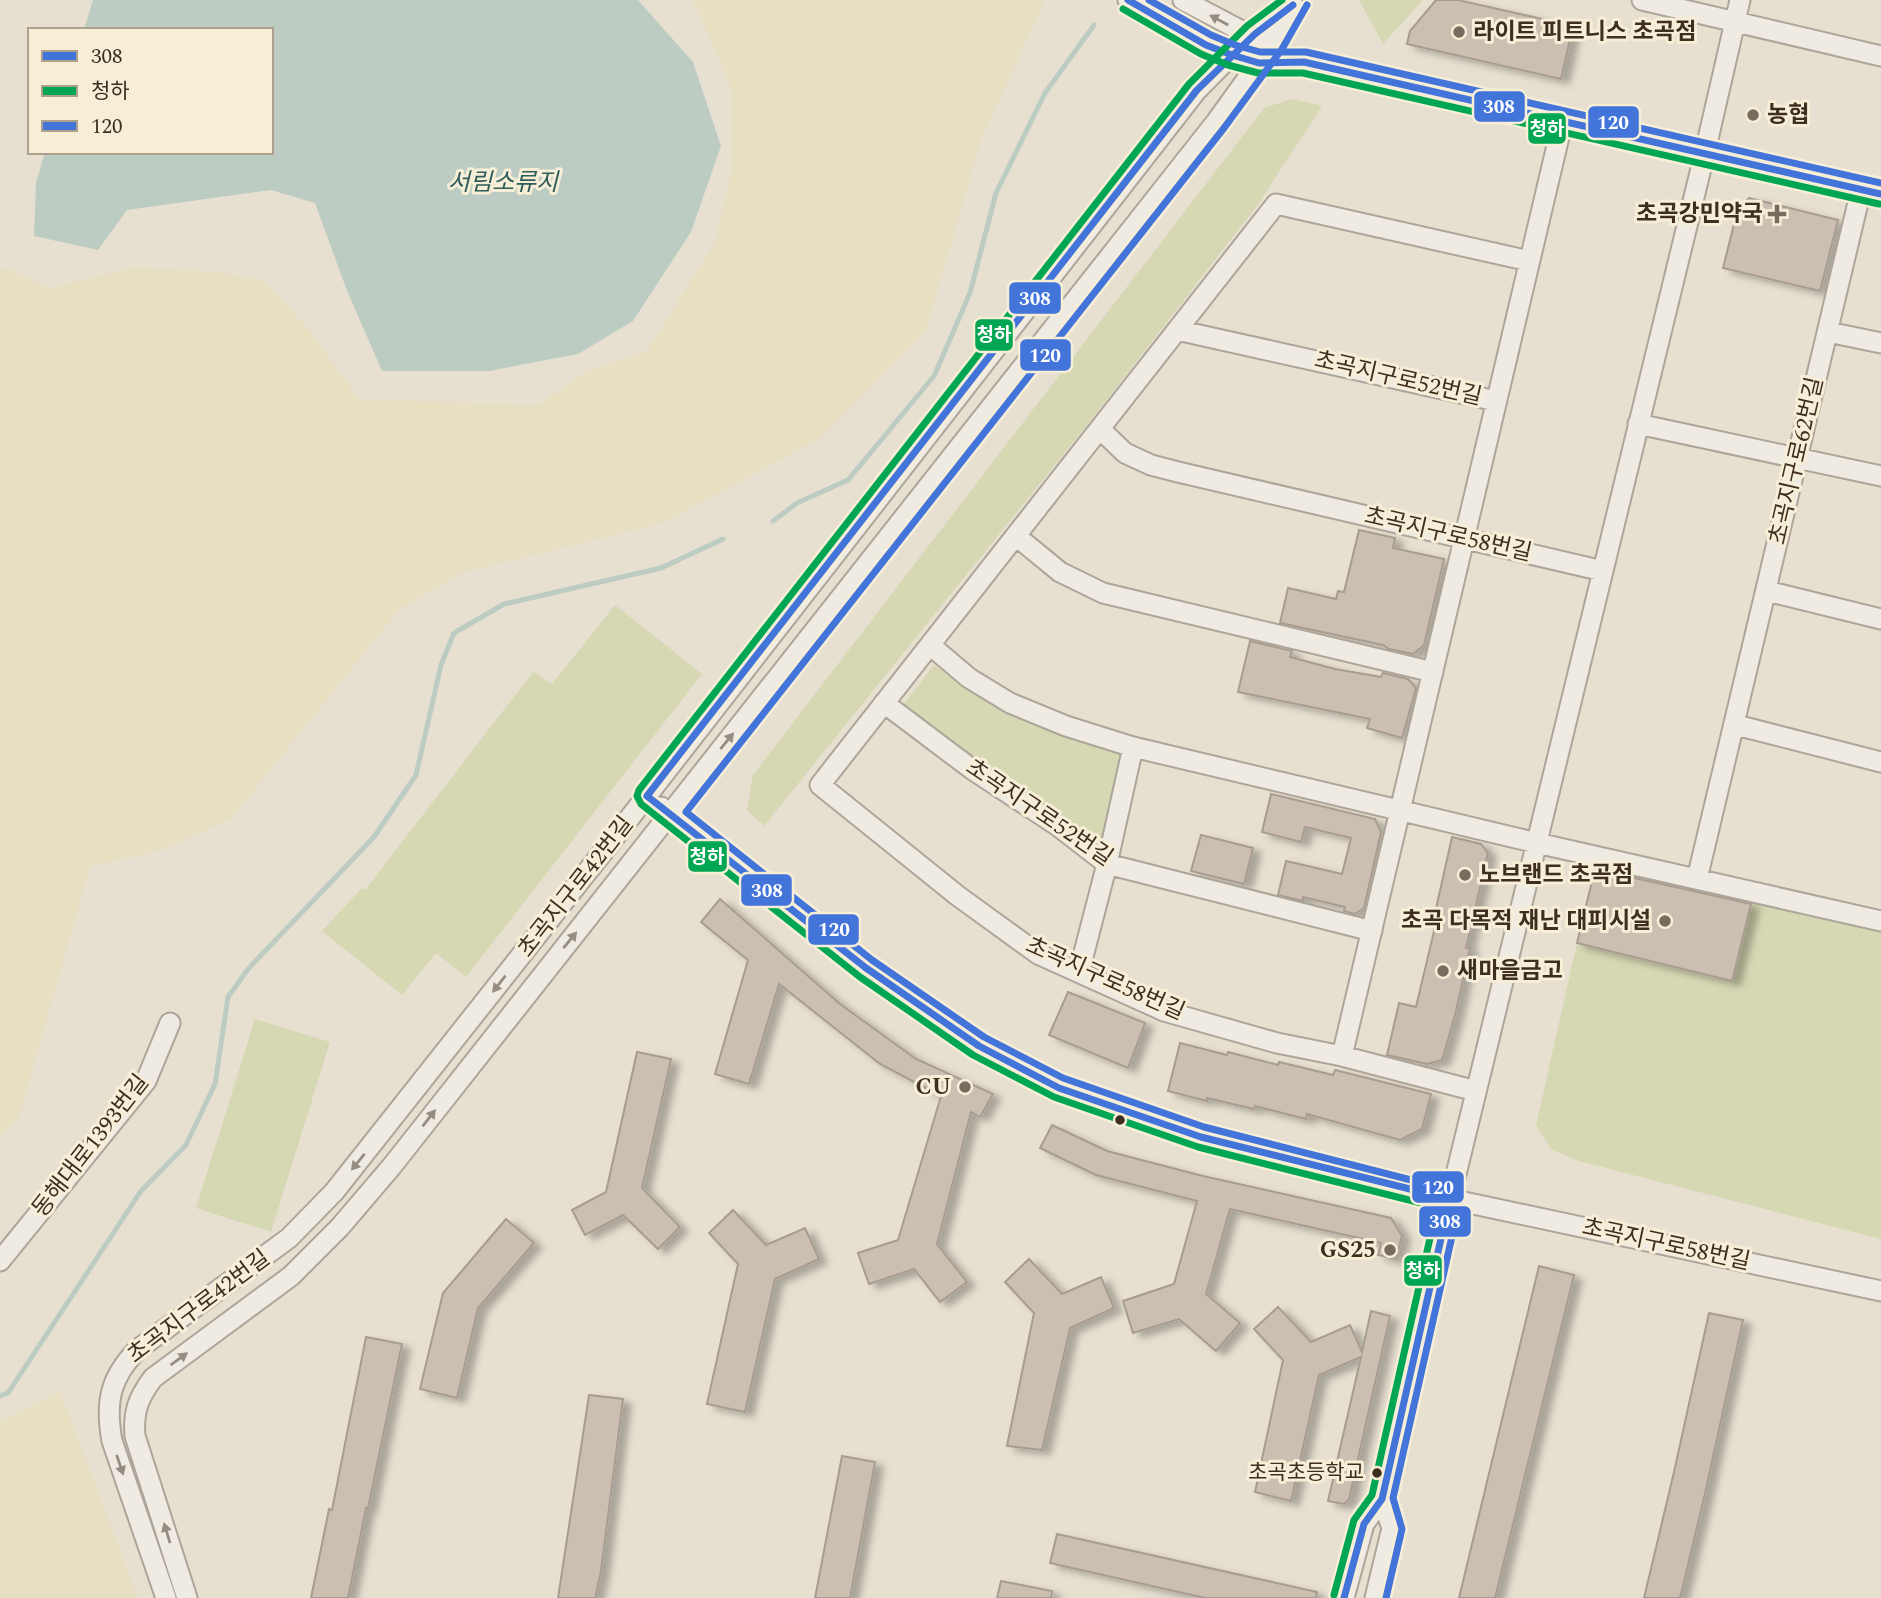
<svg xmlns="http://www.w3.org/2000/svg" width="1881" height="1598" font-family="Spectral,'Noto Sans KR',serif">
	<style>
		.farmland { fill: #e6dfc2 }
		.green { fill: #d6d7b3 }
		.water { fill: #bcccc2 }
		.lines { fill: none; stroke-linecap: round; stroke-linejoin: round }
		.stream { stroke: #bcccc2; stroke-width: 5 }
		.building { fill: #cbbfb2; stroke: #a89c90; stroke-width: 2; filter: url(#shadow) }
		.minor-casing { stroke: #ada599; stroke-width: 23 }
		.minor { stroke: #efebe3; stroke-width: 19 }
		.bus-1-casing { stroke: #f7eed8; stroke-width: 12 }
		.bus-2-casing { stroke: #f7eed8; stroke-width: 12 }
		.bus-3-casing { stroke: #f7eed8; stroke-width: 12 }
		.bus-1 { stroke: #4374d9; stroke-width: 7 }
		.bus-2 { stroke: #00a651; stroke-width: 7 }
		.bus-3 { stroke: #4374d9; stroke-width: 7 }
		.oneway { fill: #968c82 }
		.poi-dot { fill: #786c5e; stroke: #f7eed8; stroke-width: 2.5 }
		.bus-dot { fill: #3d2e20; stroke: #f7eed8; stroke-width: 2.5 }
		.labels { text-anchor: middle; dominant-baseline: central; stroke-width: 6; stroke-linejoin: round; paint-order: stroke }
		.bus-label { font-size: 21px; fill: #3d2e20; stroke: #f7eed8; text-anchor: end }
		.poi-label { font-size: 23px; font-weight: bold; fill: #3d2e20; stroke: #f7eed8; text-anchor: start }
		.street-label { font-size: 23px; fill: #3d2e20; stroke: #f7eed8 }
		.water-label { font-size: 24px; font-style: italic; fill: #2f5d5a; stroke: #f7eed8 }
		.line-badge { stroke: #f7eed8; stroke-width: 2.5 }
		.badge-label { font-size: 19px; text-anchor: middle; font-weight: bold; fill: #fff }
	</style>
	<defs>
		<filter id="shadow"><feDropShadow dx="8" dy="4.5" stdDeviation="3.5" flood-color="#0004"/></filter>
	</defs>
	<rect width="100%" height="100%" fill="#e7e0d1"/>
	<!-- farmland -->
	<path class="farmland" d="M693 0H1045L981 140 926 331 821 438 663 523 464 572 400 609 231 819 162 850 90 867 19 1118 0 1137V268L9 269 48 288 136 267 219 272 264 281 310 331 359 399 539 405 586 371 647 351 715 242 732 169V90Z
		M60 1391 138 1598H0V1422Z"/>
	<!-- green -->
	<path class="green" d="M1359 0H1423L1383 44Z
		M1292 99 1322 106 1259 203 1088 424 764 826 747 810 753 775 1264 108Z
		M615 605 702 674 466 977 436 953 402 995 322 931 362 888 365 890 533 672 552 684Z
		M934 665 959 684 1019 716 1123 752 1100 846 900 709Z
		M1752 899 1881 930V1239L1579 1161 1552 1150 1536 1125 1577 943 1732 981Z
		M255 1019 330 1042 271 1232 196 1208Z"/>
	<!-- water -->
	<path class="water" d="M93 0H638L693 62 721 146 691 232 633 321 578 354 489 371H382L346 288 315 203 271 190 127 210 98 250 34 236 36 183 45 152H271V30H84Z"/>
	<g class="lines">
		<!-- stream -->
		<path class="stream" d="M773 521 797 503 848 480 934 376 970 293 996 193 1045 93 1094 25
			M0 1396 8 1393 141 1191 186 1145 215 1084 228 997 248 969 374 837 416 775 441 665 454 633 504 604 661 568 723 539"/>
	</g>
	<!-- building -->
	<path class="building" d="M1436 0H1458L1573 26 1561 79 1407 44 1410 31Z
		M1749 198 1838 220 1820 291 1723 268 1738 208Z
		M1359 530 1395 538 1393 548 1444 559 1424 645 1413 654 1389 649 1383 645 1280 623 1288 588 1336 599 1338 591 1344 592Z
		M1250 641 1292 651 1290 657 1335 669 1381 677 1383 673 1408 679 1416 688 1402 738 1367 728 1370 719 1238 692Z
		M1271 794 1375 819 1381 832 1364 908 1355 914 1344 911 1345 907 1303 897V901L1278 895 1286 861 1342 874 1351 838 1305 827 1301 842 1262 832Z
		M1201 835 1253 848 1244 884 1191 871Z
		M1452 837 1481 844 1488 853 1466 948H1470L1455 1015 1442 1060 1427 1064 1387 1055 1399 1003 1416 1007 1436 923 1433 922Z
		M1595 869 1751 904 1732 981 1577 943Z
		M720 899 840 1004 916 1059 993 1094 980 1117 971 1112 937 1244 967 1282 940 1302 914 1269 869 1284 858 1253 898 1240 941 1096 880 1064 779 984 749 1084 715 1074 748 960 701 922Z
		M1068 992 1145 1023 1128 1068 1049 1035Z
		M1180 1043 1227 1055 1228 1052 1278 1065 1279 1062 1333 1075 1335 1070 1431 1094 1422 1129 1400 1140 1307 1114 1306 1119 1255 1106 1254 1109 1207 1098V1101L1168 1091Z
		M637 1052 671 1059 642 1188 680 1227 658 1249 623 1215 585 1235 572 1210 606 1192Z
		M1052 1125 1107 1151 1203 1176 1391 1218 1402 1236 1396 1259 1378 1255 1381 1243 1230 1209 1206 1294 1240 1323 1216 1351 1179 1319 1133 1333 1123 1301 1174 1284 1197 1201 1096 1175 1040 1148Z
		M733 1210 766 1245 805 1228 819 1259 775 1279 745 1412 707 1404 738 1264 709 1233Z
		M506 1219 534 1243 478 1308 457 1398 420 1389 443 1293Z
		M1029 1259 1062 1294 1101 1277 1114 1308 1070 1328 1042 1450 1007 1446 1034 1313 1005 1282Z
		M1539 1266 1574 1275 1495 1598H1459Z
		M1278 1307 1311 1342 1350 1325 1362 1352 1371 1311 1390 1316 1349 1499 1344 1504 1328 1501 1361 1357 1319 1375 1291 1501 1255 1492 1283 1360 1254 1329Z
		M1709 1313 1743 1320 1704 1498 1680 1598H1644L1674 1472Z
		M366 1337 402 1344 368 1508H366L348 1598H311L329 1509 332 1510Z
		M589 1395 623 1399 601 1571 595 1598H558Z
		M842 1456 875 1462 850 1598H815Z
		M1057 1534 1317 1592 1316 1598H1205L1050 1563Z
		M1001 1581 1052 1591 1051 1598H997Z"/>
	<g class="lines">
		<defs>
			<path id="minor" d="M1128 0 1206 45 1232 55 1259 63 1304 62 1881 194
				M1183 0 1236 28 1261 39
				M1642 0 1881 56
				M1177 330 1496 401
				M1828 332 1881 343
				M1638 424 1881 476
				M1100 429 1125 453 1151 465 1178 472 1603 571
				M1016 536 1060 572 1103 593 1433 672
				M1767 591 1881 619
				M930 645 969 678 1010 703 1066 726 1133 747 1537 843 1881 921
				M884 703 973 770 1058 826 1107 864 1372 931
				M1736 725 1881 762
				M661 807 866 968 979 1046 1059 1088 1201 1137 1450 1199 1881 1291
				M1697 879 1861 190
				M1079 972 1107 864 1133 747
				M1342 1056 1563 120
				M1476 1091 1342 1056 1277 1043 1164 1011 1038 954 958 896 820 785 1276 204 1529 261
				M0 1261 146 1081 170 1023
				M166 1598 112 1441C105 1402 110 1378 137 1350L289 1238 334 1192 614 838 1197 90C1228 59 1256 28 1293 5
				M187 1598 135 1436C133 1412 138 1398 153 1378L291 1276 340 1227 392 1166 1216 122 1273 43 1293 5
				M1344 1598 1364 1524 1382 1499 1450 1199 1705 152 1740 0
				M1375 1598 1392 1528 1382 1499"/>
		</defs>
		<!-- minor casing -->
		<use href="#minor" class="minor-casing"/>
		<!-- minor -->
		<use href="#minor" class="minor"/>
		<defs>
			<path id="bus-1" d="M1128 0 1206 45 1232 55 1259 63 1304 62 1881 194
				M1293 5 1255 34 1197 90 647 796 866 968 979 1046 1059 1088 1201 1137 1450 1199 1382 1499 1364 1524 1344 1598"/>
			<path id="bus-2" d="M1282 0 1247 26 1189 84 639 790 637 796 641 804 860 977 973 1055 1054 1097 1198 1147 1437 1207 1372 1495 1354 1520 1334 1595
				M1123 9 1201 54 1228 65 1258 73H1303L1879 204"/>
			<path id="bus-3" d="M1149 0 1211 35 1235 45 1260 52H1306L1881 183
				M1307 5 1282 49 1224 128 686 812 872 960 984 1037 1063 1078 1204 1127 1458 1192 1460 1201 1393 1498 1402 1529 1386 1598"/>
		</defs>
		<!-- bus-1 casing -->
		<use href="#bus-1" class="bus-1-casing"/>
		<!-- bus-2 casing -->
		<use href="#bus-2" class="bus-2-casing"/>
		<!-- bus-3 casing -->
		<use href="#bus-3" class="bus-3-casing"/>
		<!-- bus-1 -->
		<use href="#bus-1" class="bus-1"/>
		<!-- bus-2 -->
		<use href="#bus-2" class="bus-2"/>
		<!-- bus-3 -->
		<use href="#bus-3" class="bus-3"/>
	</g>
	<!-- one-way arrows -->
	<defs><path id="oneway-solid" d="M-6-.8H1V-3.2L6.5 0L1 3.2V.8H-6Z" transform="scale(1.75)"/></defs>
	<g class="oneway">
		<use href="#oneway-solid" transform="translate(1219 20) rotate(-152)"/>
		<use href="#oneway-solid" transform="translate(727 741) rotate(-51)"/>
		<use href="#oneway-solid" transform="translate(570 940) rotate(-51)"/>
		<use href="#oneway-solid" transform="translate(499 984) rotate(128)"/>
		<use href="#oneway-solid" transform="translate(429 1118) rotate(-52)"/>
		<use href="#oneway-solid" transform="translate(358 1162) rotate(129)"/>
		<use href="#oneway-solid" transform="translate(179 1359) rotate(-36)"/>
		<use href="#oneway-solid" transform="translate(120 1465) rotate(71)"/>
		<use href="#oneway-solid" transform="translate(167 1533) rotate(-107)"/>
	</g>
	<!-- markers -->
	<g class="poi-dot">
		<circle cx="1459" cy="32" r="7"/>
		<circle cx="1753" cy="115" r="7"/>
		<path d="M1773.5 203.5h7v7h7v7h-7v7h-7v-7h-7v-7h7z"/>
		<circle cx="1465" cy="875" r="7"/>
		<circle cx="1665" cy="921" r="7"/>
		<circle cx="1443" cy="971" r="7"/>
		<circle cx="965" cy="1087" r="7"/>
		<circle cx="1390" cy="1250" r="7"/>
	</g>
	<g class="bus-dot">
		<circle cx="1120" cy="1120" r="6"/>
		<circle cx="1377" cy="1473" r="6"/>
	</g>
	<g class="labels">
		<!-- bus labels -->
		<g class="bus-label">
			<text x="1364" y="1473">초곡초등학교</text>
		</g>
		<!-- poi labels -->
		<g class="poi-label">
			<text x="1473" y="32">라이트 피트니스 초곡점</text>
			<text x="1767" y="115">농협</text>
			<text x="1763" y="214" text-anchor="end">초곡강민약국</text>
			<text x="1479" y="875">노브랜드 초곡점</text>
			<text x="1651" y="921" text-anchor="end">초곡 다목적 재난 대피시설</text>
			<text x="1457" y="971">새마을금고</text>
			<text x="951" y="1087" text-anchor="end">CU</text>
			<text x="1376" y="1250" text-anchor="end">GS25</text>
		</g>
		<!-- street labels -->
		<g class="street-label">
			<text transform="translate(1398 379) rotate(13)">초곡지구로52번길</text>
			<text transform="translate(1797 461) rotate(-77)">초곡지구로62번길</text>
			<text transform="translate(1448 535) rotate(13)">초곡지구로58번길</text>
			<text transform="translate(1039 813) rotate(34)">초곡지구로52번길</text>
			<text transform="translate(576 887) rotate(-52)">초곡지구로42번길</text>
			<text transform="translate(1105 979) rotate(24)">초곡지구로58번길</text>
			<text transform="translate(91 1146) rotate(-52)">동해대로1393번길</text>
			<text transform="translate(1666 1245) rotate(12)">초곡지구로58번길</text>
			<text transform="translate(199 1307) rotate(-37)">초곡지구로42번길</text>
		</g>
		<!-- water labels -->
		<g class="water-label">
			<text x="503" y="183">서림소류지</text>
		</g>
	</g>
	<g class="line-badge">
		<rect x="1473" y="90" width="53" height="33" rx="7" fill="#4374d9"/>
		<rect x="1587" y="105" width="53" height="34" rx="7" fill="#4374d9"/>
		<rect x="1527" y="112" width="40" height="33" rx="7" fill="#00a651"/>
		<rect x="1008" y="281" width="54" height="34" rx="7" fill="#4374d9"/>
		<rect x="974" y="318" width="40" height="34" rx="7" fill="#00a651"/>
		<rect x="1019" y="338" width="53" height="34" rx="7" fill="#4374d9"/>
		<rect x="687" y="840" width="41" height="33" rx="7" fill="#00a651"/>
		<rect x="740" y="873" width="53" height="34" rx="7" fill="#4374d9"/>
		<rect x="807" y="913" width="53" height="33" rx="7" fill="#4374d9"/>
		<rect x="1411" y="1170" width="54" height="34" rx="7" fill="#4374d9"/>
		<rect x="1418" y="1205" width="54" height="33" rx="7" fill="#4374d9"/>
		<rect x="1403" y="1254" width="40" height="33" rx="7" fill="#00a651"/>
	</g>
	<g class="badge-label">
		<text x="1499" y="113">308</text>
		<text x="1613" y="129">120</text>
		<text x="1547" y="135">청하</text>
		<text x="1035" y="305">308</text>
		<text x="994" y="341">청하</text>
		<text x="1045" y="362">120</text>
		<text x="707" y="863">청하</text>
		<text x="767" y="897">308</text>
		<text x="834" y="936">120</text>
		<text x="1438" y="1194">120</text>
		<text x="1445" y="1228">308</text>
		<text x="1423" y="1277">청하</text>
	</g>
	<!-- legend -->
	<rect x="28" y="28" width="245" height="126" fill="#f7eed8" stroke="#ada18e" stroke-width="2"/>
	<rect x="42" y="51" width="35" height="10" fill="#4374d9" stroke="#ada18e" stroke-width="2"/>
	<text x="91" y="63" font-size="21" fill="#3d2e20">308</text>
	<rect x="42" y="86" width="35" height="10" fill="#00a651" stroke="#ada18e" stroke-width="2"/>
	<text x="91" y="98" font-size="21" fill="#3d2e20">청하</text>
	<rect x="42" y="121" width="35" height="10" fill="#4374d9" stroke="#ada18e" stroke-width="2"/>
	<text x="91" y="133" font-size="21" fill="#3d2e20">120</text>
</svg>
